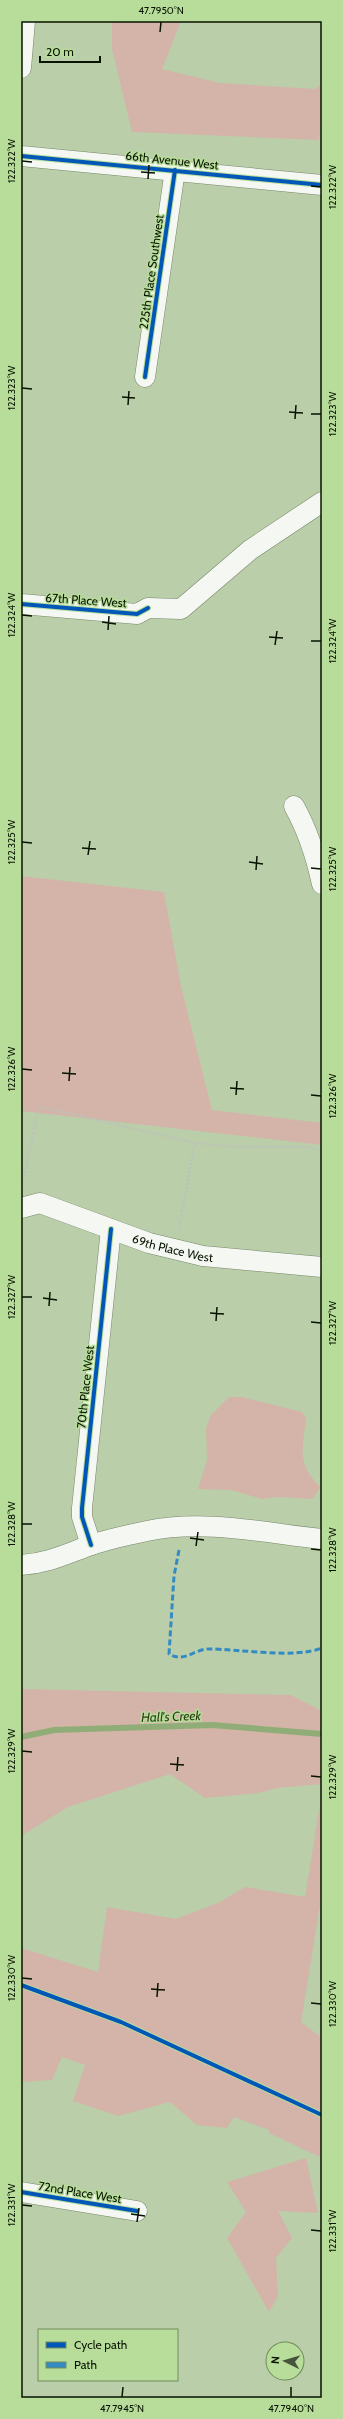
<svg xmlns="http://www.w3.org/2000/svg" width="343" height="2419" font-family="Cabin,sans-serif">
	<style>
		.green { fill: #d4b4a8 }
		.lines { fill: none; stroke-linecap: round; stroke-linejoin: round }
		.stream { stroke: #90ad78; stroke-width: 6 }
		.minor-casing { stroke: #77866b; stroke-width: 21 }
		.path { stroke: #bdc2b8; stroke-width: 2.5; stroke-dasharray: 2 2; stroke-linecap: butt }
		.minor { stroke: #f5f8f2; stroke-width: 20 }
		.quiet { stroke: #348bc4; stroke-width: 3; stroke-dasharray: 6 3; stroke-linecap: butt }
		.cycleway-casing { stroke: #b8dd9b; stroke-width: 6 }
		.cycleway { stroke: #0057b8; stroke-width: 4 }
		.ticks { fill: none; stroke: #081300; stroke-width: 1.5 }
		.labels { text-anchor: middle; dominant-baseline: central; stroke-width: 3; stroke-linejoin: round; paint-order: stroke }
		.street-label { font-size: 12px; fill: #081300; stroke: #b8dd9b }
		.water-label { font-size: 13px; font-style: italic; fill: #2a4014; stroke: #b8dd9b }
		.neatline { fill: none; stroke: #081300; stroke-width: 1.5 }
		.ticks-label { font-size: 10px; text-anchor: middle; fill: #081300 }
	</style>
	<rect width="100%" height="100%" fill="#baceaa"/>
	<!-- green -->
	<path class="green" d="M112 21H181L162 69 220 83 316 89 322 82V113L319 140 132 132 112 49Z
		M21 876 164 892 181 986 212 1110 322 1123V1145L21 1111Z
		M229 1397H242L302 1412 306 1418C303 1450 296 1462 320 1487L313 1499 279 1497 262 1499 231 1490 198 1489 207 1460 206 1428 211 1415Z
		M21 1689 291 1695 322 1711V1784L277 1788 259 1793 205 1798 170 1774 68 1807 21 1836Z
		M322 1792V1893L301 2022 322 2038V2158L269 2133V2130L234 2117 227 2128 197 2125 170 2102 118 2116 73 2101 85 2065 62 2057 52 2080 21 2082V1948L98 1972 107 1907 176 1919 220 1902 245 1887 305 1897Z
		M306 2158 318 2213 278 2211 292 2238 276 2258 278 2296 269 2312 227 2238 246 2212 227 2182Z"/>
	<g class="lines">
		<!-- stream -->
		<path class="stream" d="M21 1737 54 1730 212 1725 322 1734"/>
		<defs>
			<g id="minor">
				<path d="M21 68 25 21"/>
				<path d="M21 156 322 185"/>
				<path d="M145 377 175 170"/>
				<path d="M21 604 137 614 148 608 181 609 250 550 322 502"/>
				<path d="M294 806C308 831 316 856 322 884"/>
				<path id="s1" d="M21 1208 40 1203 149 1243 203 1256 322 1267"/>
				<path d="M91 1545 82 1517V1508L111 1229"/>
				<path d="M21 1565C49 1563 66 1554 91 1545 109 1539 128 1535 147 1531 204 1519 265 1533 322 1539"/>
				<path d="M21 2192 137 2211"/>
			</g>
		</defs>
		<!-- minor casing -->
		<use href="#minor" class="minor-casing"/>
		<!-- path -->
		<path class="path" d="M24 1177 38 1110 42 1107 195 1143
			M179 1228 195 1143 237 1147H307L322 1150"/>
		<!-- minor -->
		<use href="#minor" class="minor"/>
		<!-- quiet -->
		<path class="quiet" d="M179 1550 174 1576 169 1654C185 1663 194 1649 209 1649 240 1649 295 1659 322 1648"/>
		<defs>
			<path id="cycleway" d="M21 156 322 185
				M145 377 175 170
				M21 604 137 614 148 608
				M91 1545 82 1517V1508L111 1229
				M21 1985 121 2022 322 2115
				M21 2192 137 2211"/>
		</defs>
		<!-- cycleway casing -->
		<use href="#cycleway" class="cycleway-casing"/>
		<!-- cycleway -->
		<use href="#cycleway" class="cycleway"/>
	</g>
	<!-- ticks -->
	<path class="ticks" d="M160 32 161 22M22 161 32 162M141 172 155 173M148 179 149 165M311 186 321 187M22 388 32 389M122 397 135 398M128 405 129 391M289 412 303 413M311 414H321M295 419 296 405M22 615 32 616M102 622 116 624M108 630 109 616M269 637 283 638M311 641H321M275 645 277 631M22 842 32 843M82 848 96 849M88 855 90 841M249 862 263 864M311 868 321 869M256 870 257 856M22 1069 32 1070M62 1073 76 1074M69 1081 70 1067M230 1088 244 1089M236 1095 237 1081M311 1095 321 1096M22 1297H32M43 1298 57 1300M49 1306 50 1292M210 1313 224 1314M216 1321 217 1307M311 1322 321 1323M22 1524H32M190 1538 204 1540M196 1546 198 1532M311 1549 321 1550M22 1751 32 1752M170 1764 184 1765M177 1771 178 1757M311 1776 321 1777M22 1978 32 1979M151 1989 165 1990M157 1997 158 1983M311 2003 321 2004M22 2205 32 2206M131 2214 145 2216M137 2222 139 2208M311 2230 321 2231M122 2397 123 2387M291 2397V2387"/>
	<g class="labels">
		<!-- street labels -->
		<g class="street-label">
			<text transform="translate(172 160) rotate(6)">66th Avenue West</text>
			<text transform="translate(151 272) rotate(-82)">225th Place Southwest</text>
			<text transform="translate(86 600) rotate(4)">67th Place West</text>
			<text stroke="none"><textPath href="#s1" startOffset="160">69th Place West</textPath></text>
			<text transform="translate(85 1387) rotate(-84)">70th Place West</text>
			<text transform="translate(80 2192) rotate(9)">72nd Place West</text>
		</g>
		<!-- water labels -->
		<g class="water-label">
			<text transform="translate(171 1716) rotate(-2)">Hall's Creek</text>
		</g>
	</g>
	<!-- border -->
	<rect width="343" height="2419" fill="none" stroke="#b8dd9b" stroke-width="44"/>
	<!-- legend -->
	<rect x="38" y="2329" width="140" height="52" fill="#b8dd9b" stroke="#728c5d"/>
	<rect x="46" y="2342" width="20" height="6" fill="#0057b8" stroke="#728c5d"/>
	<text x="74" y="2349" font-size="12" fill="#081300">Cycle path</text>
	<rect x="46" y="2362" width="20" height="6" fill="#348bc4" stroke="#728c5d"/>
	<text x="74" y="2369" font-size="12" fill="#081300">Path</text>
	<!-- north arrow -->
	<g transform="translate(285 2361) rotate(275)"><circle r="19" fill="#b8dd9b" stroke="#728c5d"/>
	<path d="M0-3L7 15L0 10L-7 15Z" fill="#46543b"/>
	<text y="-6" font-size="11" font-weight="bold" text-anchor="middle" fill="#081300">N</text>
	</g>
	<!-- scale -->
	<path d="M40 56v6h60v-6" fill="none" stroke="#081300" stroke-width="2"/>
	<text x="46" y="56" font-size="12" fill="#081300" stroke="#b8dd9b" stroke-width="3" paint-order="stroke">20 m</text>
	<rect x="22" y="22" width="299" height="2375" class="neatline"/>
	<g class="ticks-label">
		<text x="161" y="14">47.7950°N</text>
		<text transform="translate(11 161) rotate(-90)" y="4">122.322°W</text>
		<text transform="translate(332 187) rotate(-90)" y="4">122.322°W</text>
		<text transform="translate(11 388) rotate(-90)" y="4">122.323°W</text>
		<text transform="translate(332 414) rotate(-90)" y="4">122.323°W</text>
		<text transform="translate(11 615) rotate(-90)" y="4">122.324°W</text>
		<text transform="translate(332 641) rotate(-90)" y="4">122.324°W</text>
		<text transform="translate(11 842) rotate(-90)" y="4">122.325°W</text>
		<text transform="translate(332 869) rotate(-90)" y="4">122.325°W</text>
		<text transform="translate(11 1069) rotate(-90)" y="4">122.326°W</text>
		<text transform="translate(332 1096) rotate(-90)" y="4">122.326°W</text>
		<text transform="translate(11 1297) rotate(-90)" y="4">122.327°W</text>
		<text transform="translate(332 1323) rotate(-90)" y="4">122.327°W</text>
		<text transform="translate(11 1524) rotate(-90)" y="4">122.328°W</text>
		<text transform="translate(332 1550) rotate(-90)" y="4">122.328°W</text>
		<text transform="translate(11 1751) rotate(-90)" y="4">122.329°W</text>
		<text transform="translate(332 1777) rotate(-90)" y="4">122.329°W</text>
		<text transform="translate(11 1978) rotate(-90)" y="4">122.330°W</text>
		<text transform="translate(332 2004) rotate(-90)" y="4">122.330°W</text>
		<text transform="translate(11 2205) rotate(-90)" y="4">122.331°W</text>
		<text transform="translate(332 2231) rotate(-90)" y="4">122.331°W</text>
		<text x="122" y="2412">47.7945°N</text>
		<text x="291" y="2412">47.7940°N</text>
	</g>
</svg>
